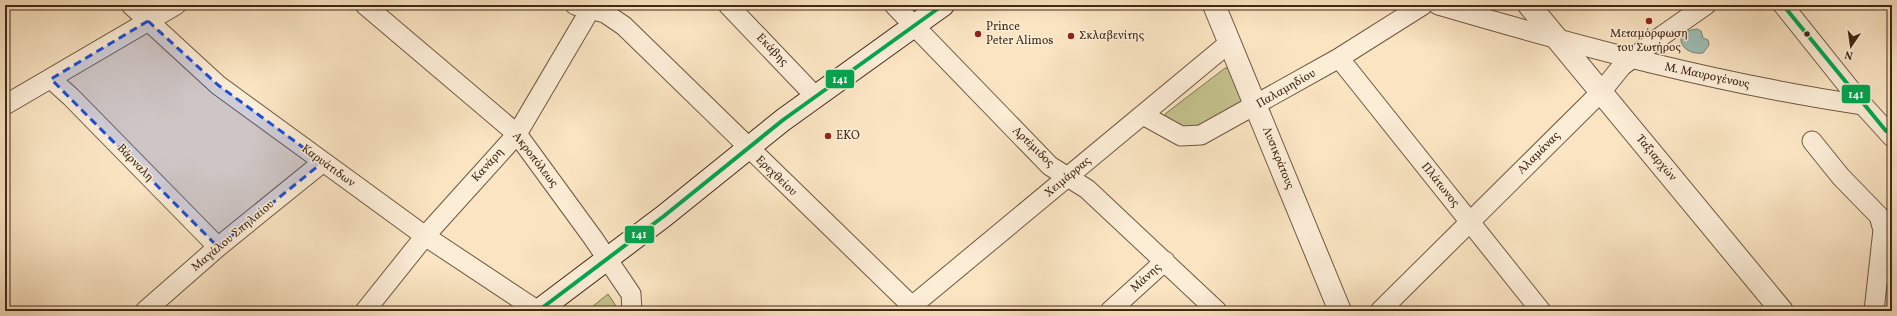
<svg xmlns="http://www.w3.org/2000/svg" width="1897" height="316" font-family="Vollkorn,serif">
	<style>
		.green { fill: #c5c28e; stroke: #837552 }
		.water { fill: #9ebeb6; stroke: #798276 }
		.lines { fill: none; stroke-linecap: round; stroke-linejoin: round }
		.minor-casing { stroke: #6f5741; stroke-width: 21 }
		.tertiary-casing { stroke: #6f5741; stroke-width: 24 }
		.secondary-casing { stroke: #412816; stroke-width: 24 }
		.minor { stroke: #fcedd7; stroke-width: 19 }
		.tertiary { stroke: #fcedd7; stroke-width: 22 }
		.secondary { stroke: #fcedd7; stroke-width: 22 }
		.bus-1-casing { stroke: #fcedd7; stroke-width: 7 }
		.bus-1 { stroke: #00a651; stroke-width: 4 }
		.marked { fill: #1d4ed8; fill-opacity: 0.2; stroke: #1d4ed8; stroke-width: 3; stroke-dasharray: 8 5; stroke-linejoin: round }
		.poi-dot { fill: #8f2418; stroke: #fcedd7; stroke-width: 1.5 }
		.bus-dot { fill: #412816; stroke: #fcedd7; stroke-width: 1.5 }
		.labels { text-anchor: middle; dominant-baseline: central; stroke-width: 3; stroke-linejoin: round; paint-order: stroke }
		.poi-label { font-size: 12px; fill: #412816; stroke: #fcedd7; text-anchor: start }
		.street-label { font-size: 12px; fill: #412816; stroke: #fcedd7 }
		.line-badge { stroke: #fcedd7; stroke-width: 1.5 }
		.badge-label { font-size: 11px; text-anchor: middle; font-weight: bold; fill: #fff }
	</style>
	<rect width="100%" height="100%" fill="#fae4c2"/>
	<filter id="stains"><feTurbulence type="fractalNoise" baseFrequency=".005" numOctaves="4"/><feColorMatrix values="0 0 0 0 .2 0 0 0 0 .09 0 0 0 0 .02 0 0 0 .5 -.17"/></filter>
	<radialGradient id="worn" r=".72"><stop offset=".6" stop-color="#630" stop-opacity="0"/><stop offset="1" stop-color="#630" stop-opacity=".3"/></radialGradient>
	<!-- green -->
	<path class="green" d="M1225 68 1230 69 1245 104 1192 131 1169 120 1165 114Z
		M608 294 616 306 614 311H587Z"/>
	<!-- water -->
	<path class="water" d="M1697 29 1701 31 1703 38 1708 40 1709 45 1703 53C1682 56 1669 32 1697 29Z"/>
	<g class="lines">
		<defs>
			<path id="minor" d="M131 5 218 85 425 236 538 311
				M365 5 517 134 593 238 631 294 632 311
				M575 5 605 13 624 26 917 311
				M728 5 815 96
				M894 5 1050 166 1087 189 1217 311
				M1438 5C1578 46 1719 84 1863 105
				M1783 5 1863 105 1892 137
				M1339 58 1541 311
				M51 79 71 97 218 247
				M5 105 176 5
				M1143 115 1181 136 1201 135 1339 58 1423 5
				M1812 141 1841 177 1879 216 1883 230 1874 311
				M145 311 218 247 323 162
				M365 311 425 236 517 134 593 5
				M906 311 1229 43
				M1110 311 1165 261
				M1380 311 1601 92 1622 66 1663 35 1706 5"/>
			<path id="tertiary" d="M1214 5 1340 311
				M1529 5 1782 311"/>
			<path id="secondary" d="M538 311 664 216 783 120 943 5"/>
		</defs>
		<!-- minor casing -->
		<use href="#minor" class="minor-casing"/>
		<!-- tertiary casing -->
		<use href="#tertiary" class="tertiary-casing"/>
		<!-- secondary casing -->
		<use href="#secondary" class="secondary-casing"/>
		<!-- minor -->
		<use href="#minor" class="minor"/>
		<!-- tertiary -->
		<use href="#tertiary" class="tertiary"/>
		<!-- secondary -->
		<use href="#secondary" class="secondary"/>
		<defs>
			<path id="bus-1" d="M1783 5 1886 131 1892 127
				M538 311 664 216 783 120 943 5"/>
		</defs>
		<!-- bus-1 casing -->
		<use href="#bus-1" class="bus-1-casing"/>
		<!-- bus-1 -->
		<use href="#bus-1" class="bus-1"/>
	</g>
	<!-- marked area -->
	<path class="marked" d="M148 21 218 85 323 162 218 247 51 79Z"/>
	<!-- markers -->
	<g class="poi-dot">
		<circle cx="1649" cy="21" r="4"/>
		<circle cx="978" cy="34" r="4"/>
		<circle cx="1071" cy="36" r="4"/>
		<circle cx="828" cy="136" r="4"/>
	</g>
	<circle class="bus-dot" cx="1807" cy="34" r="3.5"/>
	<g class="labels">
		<!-- poi labels -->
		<g class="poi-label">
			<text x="986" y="27">Prince<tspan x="986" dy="14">Peter Alimos</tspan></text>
			<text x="1649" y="34" text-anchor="middle">Μεταμόρφωση<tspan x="1649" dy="14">του Σωτήρος</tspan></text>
			<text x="1079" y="36">Σκλαβενίτης</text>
			<text x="836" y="136">EKO</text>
		</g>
		<!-- street labels -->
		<g class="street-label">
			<text transform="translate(772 50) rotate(46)">Εκάβης</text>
			<text transform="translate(1707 76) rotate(12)">Μ. Μαυρογένους</text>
			<text transform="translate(1286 89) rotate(-30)">Παλαμηδίου</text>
			<text transform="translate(1033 147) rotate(44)">Αρτέμιδος</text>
			<text transform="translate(1539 153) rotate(-45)">Αλαμάνας</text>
			<text transform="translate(1278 158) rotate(68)">Λυσικράτους</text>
			<text transform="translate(1656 158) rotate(50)">Ταξιαρχών</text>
			<text transform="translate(535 160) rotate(52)">Ακροπόλεως</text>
			<text transform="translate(135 163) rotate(46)">Βάρναλη</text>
			<text transform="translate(488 165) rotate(-48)">Κανάρη</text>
			<text transform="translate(328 166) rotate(36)">Καρυάτιδων</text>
			<text transform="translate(776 176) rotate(44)">Ερεχθείου</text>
			<text transform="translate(1068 177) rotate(-40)">Χειμάρρας</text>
			<text transform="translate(1440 185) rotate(51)">Πλάτωνος</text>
			<text transform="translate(233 236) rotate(-40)">Μαγάλου Σπηλαίου</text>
			<text transform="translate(1146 278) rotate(-43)">Μάνης</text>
		</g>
	</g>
	<g class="line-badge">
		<rect x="825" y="69" width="30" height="20" rx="4" fill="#00a651"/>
		<rect x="1841" y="84" width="30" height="20" rx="4" fill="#00a651"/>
		<rect x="624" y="225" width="31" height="19" rx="4" fill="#00a651"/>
	</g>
	<g class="badge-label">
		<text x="840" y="83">141</text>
		<text x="1856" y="98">141</text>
		<text x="639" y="238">141</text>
	</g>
	<!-- margin -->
	<rect width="1897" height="316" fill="none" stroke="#fae4c2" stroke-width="20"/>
	<rect x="6" y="6" width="1885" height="304" fill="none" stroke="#412816" stroke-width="2"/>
	<rect x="10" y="10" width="1877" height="296" fill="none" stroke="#412816"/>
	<!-- north arrow -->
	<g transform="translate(1851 46) rotate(193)" stroke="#fcedd7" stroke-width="3" paint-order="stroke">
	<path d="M0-3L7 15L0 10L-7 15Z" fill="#412816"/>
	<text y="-6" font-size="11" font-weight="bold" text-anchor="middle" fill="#412816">N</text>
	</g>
	<rect width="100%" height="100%" filter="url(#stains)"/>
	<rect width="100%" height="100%" fill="url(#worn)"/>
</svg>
